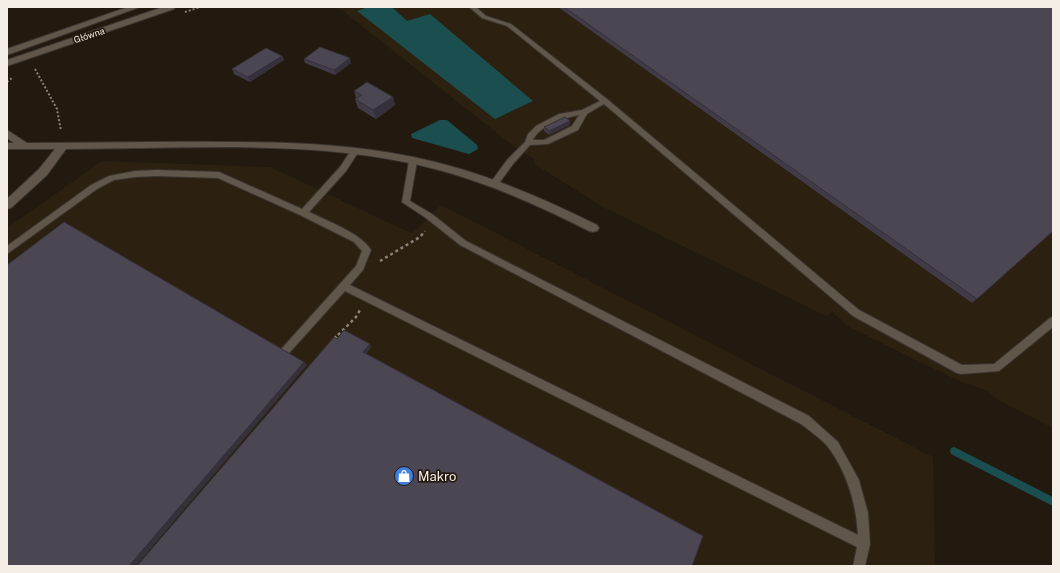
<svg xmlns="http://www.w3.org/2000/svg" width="1060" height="573" font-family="'Public Sans',sans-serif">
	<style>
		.built { fill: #2c2010 }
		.water { fill: #1a4e4f }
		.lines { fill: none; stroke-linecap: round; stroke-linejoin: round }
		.stream { fill: #1a4e4f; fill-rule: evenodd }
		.service-casing { stroke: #3a342f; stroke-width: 2 }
		.minor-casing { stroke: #3a342f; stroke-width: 2 }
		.secondary-casing { stroke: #3a342f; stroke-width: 2 }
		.path-far2 { stroke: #878077; stroke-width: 2; stroke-dasharray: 2 2; stroke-linecap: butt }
		.path-far1 { stroke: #878077; stroke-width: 2.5; stroke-dasharray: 3 3; stroke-linecap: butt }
		.path { stroke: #878077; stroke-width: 3; stroke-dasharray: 3.5 3.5; stroke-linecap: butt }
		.service { fill: #60564a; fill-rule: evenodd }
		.minor { fill: #60564a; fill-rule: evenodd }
		.secondary { fill: #60564a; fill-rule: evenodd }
		.wall { fill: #413b47 }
		.shaded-wall { fill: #353039 }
		.building { fill: #4c4552; stroke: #353039 }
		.labels { text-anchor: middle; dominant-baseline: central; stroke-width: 3.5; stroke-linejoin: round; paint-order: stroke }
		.far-street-label { font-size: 9px; fill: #f4eee7; stroke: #221a0f }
		.near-poi-label { font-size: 13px; fill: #f4eee7; stroke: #221a0f; text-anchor: start }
	</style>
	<rect width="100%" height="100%" fill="#221a0f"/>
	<!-- built -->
	<path class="built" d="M333 7H1053V428L998 400 988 391 959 381 849 327 832 312 826 316 603 207 536 165 534 159 513 146 343 11Z
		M102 161 270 167 411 233 416 230 441 205 933 457 935 566H7V228Z"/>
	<!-- water -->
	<path class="water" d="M368 7H392L407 21 430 14 533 101 495 119 357 11Z
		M440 120H447L477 145 478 149 469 154 412 138 411 134Z"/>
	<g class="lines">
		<!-- stream -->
		<path class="stream" d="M954 447 1053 497V506L951 454 950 451 951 448Z"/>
		<defs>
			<path id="service" d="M469 7H476L486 16 511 24 607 99 859 310 962 365 994 364 1050 318 1053 317V327L999 371 961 374 957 373 853 316 604 104 587 114 578 130 548 144 530 145 513 164 497 186H491L490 184 491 182 507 160 525 142 528 134 536 126 559 114 582 110 600 101 507 26 482 18ZM579 115 572 126 544 140H533C540 125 564 118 579 115Z
				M355 148 359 151 346 171 309 212C327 221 361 233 371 250L363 270 350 285 858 535C856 504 848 476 831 451 824 440 811 432 801 424L460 245 426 218 402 202 409 161 413 158 416 159 417 161 410 201 432 214 466 241 809 416 838 442 859 480 868 513 870 544 865 566H853L857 547 345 291 281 362 278 363 275 362 273 359 275 356 356 266 362 251 354 242 300 215 218 178 157 176 135 177 114 180 97 189 7 254V246L91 185 109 176 135 171 157 170 219 172 302 209 340 167 352 149Z"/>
			<path id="minor" d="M7 130 27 143C94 143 160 141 227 142 289 142 352 144 413 157 478 170 538 196 597 225L599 228 597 231 593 232 589 231C540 206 489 183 435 169 317 138 187 149 66 149L47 175 11 208 7 209V199L39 169 55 149H7V143H14L7 138Z"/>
			<path id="secondary" d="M128 7H140L7 55V49Z
				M163 7H175L174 9 7 66V60Z"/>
		</defs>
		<!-- service casing -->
		<use href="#service" class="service-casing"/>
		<!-- minor casing -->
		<use href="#minor" class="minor-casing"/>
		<!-- secondary casing -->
		<use href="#secondary" class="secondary-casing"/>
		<!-- path-far2 -->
		<path class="path-far2" d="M185 12 200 7
			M35 69 57 109 61 131
			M7 82 13 77"/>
		<!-- path-far1 -->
		<path class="path-far1" d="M380 261 420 237 425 231
			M338 335 356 317 360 310"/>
		<!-- path -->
		<path class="path" d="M334 339 339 334"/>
		<!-- service -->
		<use href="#service" class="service"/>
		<!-- minor -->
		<use href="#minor" class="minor"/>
		<!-- secondary -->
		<use href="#secondary" class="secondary"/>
	</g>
	<!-- wall -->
	<path class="wall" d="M558 7H1053V231L972 303Z
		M282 56 284 60 250 82 234 74 232 69Z
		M304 59 351 63 335 75 305 63Z
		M354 91 393 97 395 105 376 119 358 108 355 99 356 98Z
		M570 121 569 125 549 135 544 131V127Z"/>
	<!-- shaded-wall -->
	<path class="shaded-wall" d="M282 56 284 60 250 82 248 77Z
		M350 58 351 63 335 75 334 70Z
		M393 97 395 105 376 119 373 110Z
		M570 121 569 125 549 135V131Z
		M370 344 371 347 365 356 363 352Z
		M304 362 307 365 136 566H129Z"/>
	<!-- building -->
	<path class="building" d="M564 7H1053V231L977 299Z
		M320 47 350 58 334 70 304 59Z
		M266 48 282 56 248 77 232 69Z
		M367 82 393 97 373 110 355 99 362 95 354 91Z
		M565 117 570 121 549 131 544 127Z
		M64 222 304 362 129 566H7V265Z
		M344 330 370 344 363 352 703 536 692 566H137L334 337 337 339Z"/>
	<!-- icons -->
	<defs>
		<symbol id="shop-disc" viewBox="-11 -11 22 22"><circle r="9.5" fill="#3f7fe0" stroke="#221a0f"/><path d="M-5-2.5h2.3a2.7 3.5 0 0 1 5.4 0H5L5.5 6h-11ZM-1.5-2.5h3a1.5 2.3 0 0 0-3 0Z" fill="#fff"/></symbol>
	</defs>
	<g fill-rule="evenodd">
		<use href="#shop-disc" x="393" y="465" width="22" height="22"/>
	</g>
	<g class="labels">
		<!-- far-street labels -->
		<g class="far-street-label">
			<text transform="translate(89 35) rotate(-18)">Główna</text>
		</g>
		<!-- near-poi labels -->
		<g class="near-poi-label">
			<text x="418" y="476">Makro</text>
		</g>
	</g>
	<!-- border -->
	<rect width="1060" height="573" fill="none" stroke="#f4eee7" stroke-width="16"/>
</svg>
